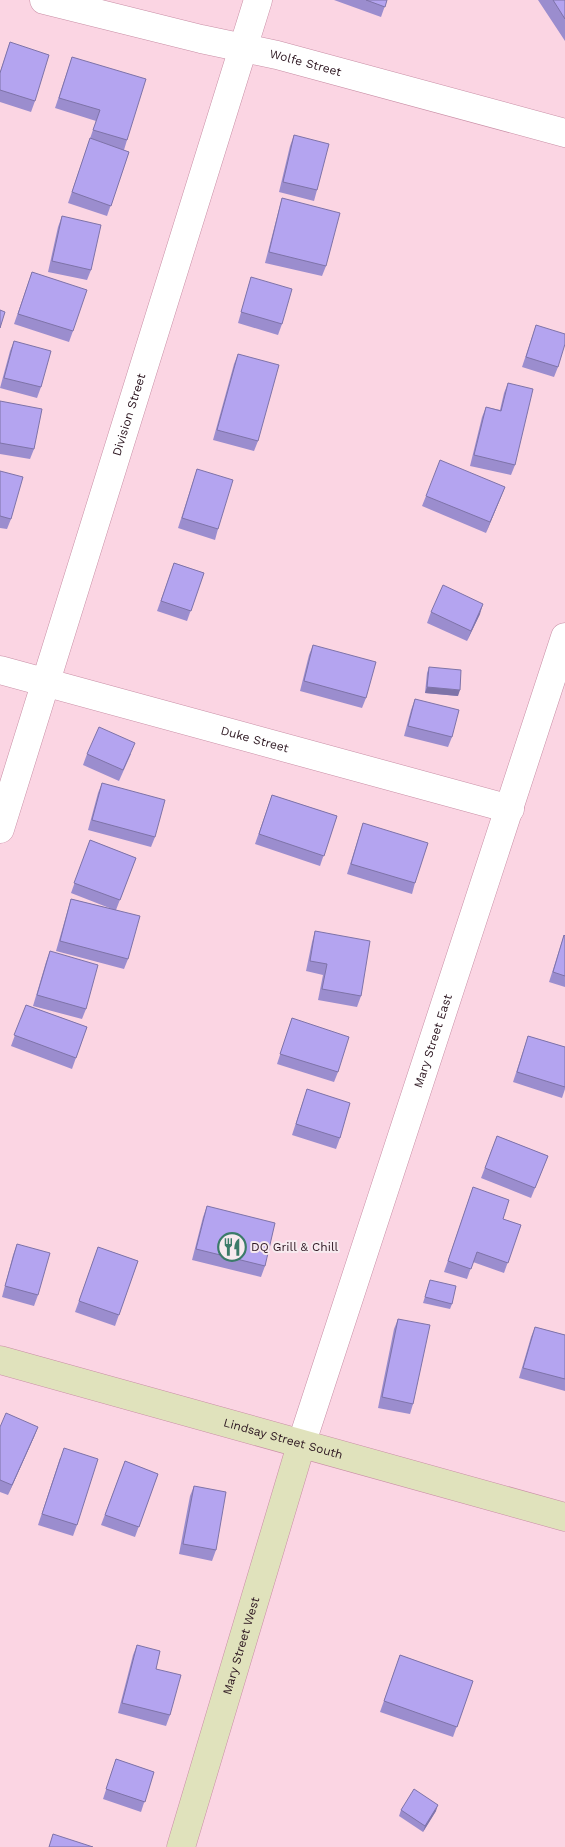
<svg xmlns="http://www.w3.org/2000/svg" width="565" height="1847" font-family="'Work Sans',sans-serif">
	<style>
		.lines { fill: none; stroke-linecap: round; stroke-linejoin: round }
		.street-casing { stroke: #c88ea5; stroke-width: 29 }
		.secondary-casing { stroke: #c88ea5; stroke-width: 29 }
		.street { stroke: #fff; stroke-width: 28 }
		.secondary { stroke: #e0e2bc; stroke-width: 28 }
		.wall { fill: #9b8dce }
		.shaded-wall { fill: #7e73a8 }
		.building { fill: #b4a4f0; stroke: #7e73a8 }
		.labels { text-anchor: middle; dominant-baseline: central; stroke-width: 4; stroke-linejoin: round; paint-order: stroke }
		.street-label { font-size: 12px; fill: #2c1620; stroke: #f7eaef }
		.poi-label { font-size: 12px; fill: #2c1620; stroke: #f7eaef; text-anchor: start }
	</style>
	<rect width="100%" height="100%" fill="#fbd5e3"/>
	<g class="lines">
		<defs>
			<g id="street">
				<path id="s1" d="M44 0 201 39 277 55 565 133"/>
				<path id="s2" d="M0 670 510 809"/>
				<path id="s3" d="M0 829 258 0"/>
				<path id="s4" d="M301 1445 565 637"/>
			</g>
			<g id="secondary">
				<path id="s5" d="M0 1360 565 1517"/>
				<path id="s6" d="M181 1847 301 1445"/>
			</g>
		</defs>
		<!-- street casing -->
		<use href="#street" class="street-casing"/>
		<!-- secondary casing -->
		<use href="#secondary" class="secondary-casing"/>
		<!-- street -->
		<use href="#street" class="street"/>
		<!-- secondary -->
		<use href="#secondary" class="secondary"/>
	</g>
	<!-- wall -->
	<path class="wall" d="M334 0H387L381 17Z
		M538 0H565V41Z
		M10 42 35 101 31 112 0 102V72Z
		M72 57 127 140 124 150 129 152 107 216 68 203 96 121 55 108Z
		M294 135 317 190 314 201 279 192 290 146Z
		M282 198 326 266 322 276 265 263 279 209Z
		M62 216 91 270 87 280 48 272 58 227Z
		M32 272 73 331 69 342 14 324Z
		M251 277 282 324 278 335 238 323Z
		M536 325 558 367 554 377 522 367Z
		M14 341 41 387 37 398 0 388 10 351Z
		M238 354 258 441 254 451 213 440 234 364Z
		M508 383 515 465 511 475 470 466 482 417 486 407 500 410 504 393Z
		M0 401 34 449 30 459 0 454Z
		M197 469 218 529 215 540 178 528Z
		M0 471 11 519 7 529 0 528Z
		M505 487 486 533 422 506 426 496Z
		M174 563 204 573 187 621 157 611Z
		M431 612 480 614 467 641 427 623Z
		M313 645 366 698 362 708 300 691 309 655Z
		M429 667 458 696 425 693 427 673Z
		M415 699 452 737 448 747 404 736 411 710Z
		M87 754H131L119 781 83 765Z
		M102 783 155 837 151 847 88 830 98 793Z
		M272 795 337 816 320 866 255 844Z
		M363 823 415 883 412 894 347 874Z
		M90 840 136 858 116 910 128 959 124 969 56 951 68 909 71 899 112 909 71 893Z
		M315 931 361 996 357 1007 318 1000 323 975 306 971 312 942Z
		M564 935 565 936V987L549 982Z
		M50 951 86 1009 82 1019 33 1006 46 962Z
		M26 1005 87 1027 72 1069 11 1046Z
		M292 1018 338 1072 334 1082 277 1064Z
		M528 1036 565 1047V1089L562 1098 513 1082Z
		M307 1089 340 1138 336 1149 292 1135Z
		M497 1136 548 1156 531 1198 481 1178Z
		M473 1187 503 1219 521 1225 504 1273 473 1262 467 1279 444 1272Z
		M207 1206 265 1266 261 1277 192 1260 203 1217Z
		M17 1244 38 1295 34 1306 2 1297 13 1255Z
		M98 1247 138 1261 115 1326 75 1312Z
		M430 1280 452 1304 450 1309 423 1303Z
		M398 1319 413 1404 410 1414 378 1408 394 1329Z
		M535 1327 565 1335V1391L519 1378 531 1337Z
		M0 1427H38L34 1437 8 1495 0 1492Z
		M60 1458 77 1525 73 1536 38 1525Z
		M125 1461 158 1474 135 1537 101 1525Z
		M194 1486 216 1550 212 1561 179 1554 190 1496Z
		M137 1645 156 1669 170 1715 166 1726 118 1713 133 1655Z
		M400 1655 473 1681 453 1737 380 1712Z
		M116 1759 154 1772 141 1812 103 1799Z
		M401 1810 436 1811 423 1832 399 1816Z"/>
	<!-- shaded-wall -->
	<path class="shaded-wall" d="M505 487 501 497 486 533 490 522Z
		M483 604 480 614 467 641 471 631Z
		M427 687 460 690 458 696 425 693Z
		M38 1427 34 1437 8 1495 12 1485Z
		M438 1805 436 1811 423 1832 425 1826Z"/>
	<!-- building -->
	<path class="building" d="M366 0H387L385 7Z
		M553 0H565V19Z
		M10 42 49 55 35 101 0 90V73Z
		M72 57 146 79 127 140 93 130 100 110 59 98Z
		M294 135 329 144 317 190 283 182Z
		M90 138 129 152 111 206 72 192Z
		M282 198 340 213 326 266 269 252Z
		M62 216 101 225 91 270 52 261Z
		M32 272 87 290 73 331 18 314Z
		M251 277 292 289 282 324 241 312Z
		M0 310 5 312 0 328Z
		M536 325 565 334V344L558 367 526 357Z
		M14 341 51 351 41 387 4 378Z
		M238 354 279 365 258 441 217 430Z
		M508 383 533 389 515 465 474 455 486 407 501 411Z
		M0 401 42 409 34 449 0 443Z
		M440 460 505 487 490 522 426 496Z
		M197 469 233 480 218 529 182 518Z
		M0 471 23 477 11 519 0 516Z
		M174 563 204 573 191 611 161 601Z
		M443 585 483 604 471 631 431 612Z
		M313 645 376 662 366 698 304 681Z
		M429 667 461 670 460 690 427 687Z
		M415 699 459 710 452 737 408 726Z
		M99 727 135 743 123 770 87 754Z
		M102 783 165 800 155 837 92 820Z
		M272 795 337 816 324 856 259 834Z
		M363 823 428 843 415 883 351 864Z
		M90 840 136 858 120 900 74 883Z
		M71 899 140 916 128 959 60 941Z
		M315 931 370 941 361 996 322 989 327 964 310 961Z
		M564 935 565 936V976L553 972Z
		M50 951 98 965 86 1009 37 995Z
		M26 1005 87 1027 76 1058 14 1035Z
		M292 1018 349 1037 338 1072 280 1054Z
		M528 1036 565 1047V1087L517 1072Z
		M307 1089 350 1103 340 1138 296 1124Z
		M497 1136 548 1156 535 1188 485 1168Z
		M473 1187 509 1200 503 1219 521 1225 508 1263 477 1252 471 1269 448 1261Z
		M207 1206 275 1223 265 1266 196 1249Z
		M17 1244 50 1253 38 1295 5 1286Z
		M98 1247 138 1261 119 1315 79 1301Z
		M430 1280 456 1286 452 1304 425 1297Z
		M398 1319 430 1325 413 1404 382 1397Z
		M535 1327 565 1335V1379L523 1368Z
		M6 1413 38 1427 12 1485 0 1480V1427Z
		M64 1448 98 1459 77 1525 42 1514Z
		M125 1461 158 1474 139 1527 105 1515Z
		M194 1486 226 1492 216 1550 183 1544Z
		M137 1645 160 1651 156 1669 181 1675 170 1715 122 1703Z
		M400 1655 473 1681 457 1727 384 1701Z
		M116 1759 154 1772 145 1802 106 1789Z
		M414 1789 438 1805 425 1826 401 1810Z
		M53 1834 93 1847H49Z"/>
	<!-- icons -->
	<defs>
		<symbol id="restaurant-ring" viewBox="-11 -11 22 22"><circle r="9.5" fill="#f7eaef" stroke="#3b7b69" stroke-width="1.5"/><path d="M-5-6h1v4h1v-4h1v4h1v-4h1v5L-1.5 .5V6h-2V.5L-5-1ZM5-6V6H3V1.5H1.5Q1.5-4 5-6Z" fill="#3b7b69"/></symbol>
	</defs>
	<g fill-rule="evenodd">
		<use href="#restaurant-ring" x="216" y="1231" width="32" height="32"/>
	</g>
	<g class="labels">
		<!-- street labels -->
		<g class="street-label">
			<text stroke="none"><textPath href="#s1" startOffset="269">Wolfe Street</textPath></text>
			<text stroke="none"><textPath href="#s3" startOffset="434">Division Street</textPath></text>
			<text stroke="none"><textPath href="#s2" startOffset="264">Duke Street</textPath></text>
			<text stroke="none"><textPath href="#s4" startOffset="425">Mary Street East</textPath></text>
			<text stroke="none"><textPath href="#s5" startOffset="294">Lindsay Street South</textPath></text>
			<text stroke="none"><textPath href="#s6" startOffset="210">Mary Street West</textPath></text>
		</g>
		<!-- poi labels -->
		<g class="poi-label">
			<text x="251" y="1247">DQ Grill &amp; Chill</text>
		</g>
	</g>
</svg>
